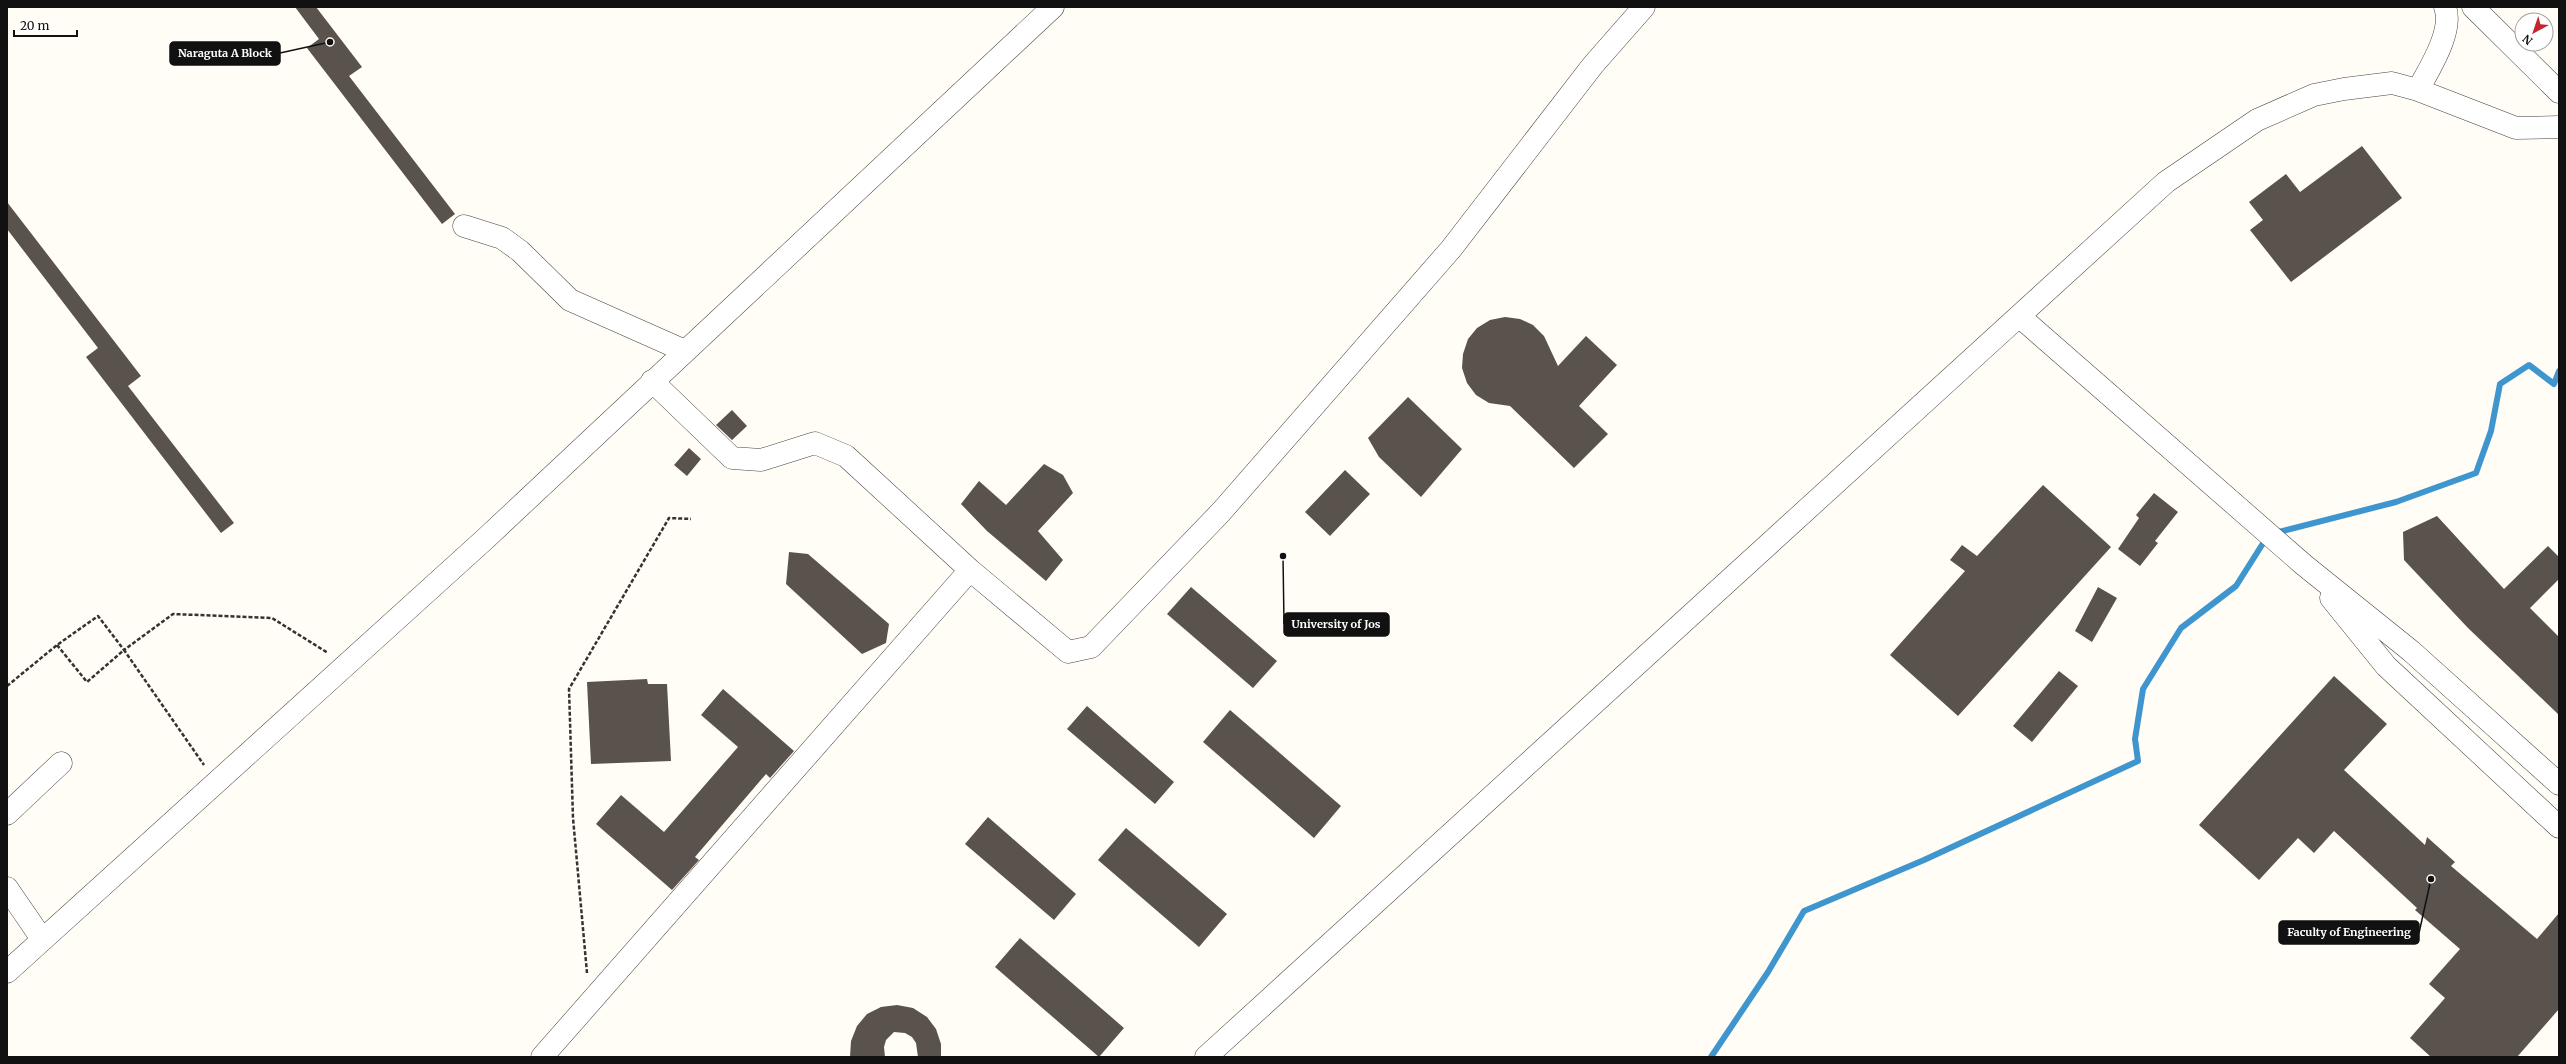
<svg xmlns="http://www.w3.org/2000/svg" width="2566" height="1064" font-family="Merriweather,serif">
	<style>
		.lines { fill: none; stroke-linecap: round; stroke-linejoin: round }
		.stream { stroke: #3f96cf; stroke-width: 6 }
		.building { fill: #5a524d }
		.minor-casing { stroke: #444; stroke-width: 23 }
		.path { stroke: #333; stroke-width: 2.5; stroke-dasharray: 4 2; stroke-linecap: butt }
		.minor { stroke: #fff; stroke-width: 22 }
		.leader { fill: none; stroke: #111; stroke-width: 1.5 }
		.callout-dot { fill: #111; stroke: #fff; stroke-width: 1.5 }
		.callout { fill: #111; stroke: #111; stroke-width: 1.5 }
		.callout-label { font-size: 11px; text-anchor: middle; font-weight: bold; fill: #fff }
	</style>
	<rect width="100%" height="100%" fill="#fffdf5"/>
	<g class="lines">
		<!-- stream -->
		<path class="stream" d="M2275 533 2396 502 2476 473 2491 431 2500 384 2529 365 2554 384 2559 371
			M1711 1057 1768 972 1804 911 1924 860 2138 761 2135 739 2143 689 2181 628 2236 586 2267 537"/>
	</g>
	<!-- building -->
	<path class="building" d="M295 7H316L362 67 349 76 455 214 442 224 307 48 319 39Z
		M2362 146 2402 198 2291 282 2250 230 2263 220 2249 202 2286 174 2300 192Z
		M7 202 141 376 128 386 234 523 221 533 86 357 98 348 7 229Z
		M1505 317 1520 319 1533 325 1544 336 1558 366 1586 336 1617 365 1579 406 1608 434 1574 468 1510 406 1489 403 1476 395 1467 383 1462 368 1463 354 1468 339 1477 328 1490 320Z
		M1408 397 1462 449 1421 497 1379 457 1368 438Z
		M732 410 747 426 732 440 716 425Z
		M689 448 701 459 687 476 674 465Z
		M1044 464 1063 475 1073 493 1038 531 1063 560 1046 581 987 531 961 504 979 481 1006 505Z
		M1345 470 1370 494 1330 536 1305 512Z
		M2043 485 2111 547 1958 716 1890 655 1965 571 1950 560 1962 545 1977 556Z
		M2154 493 2178 512 2155 541 2158 543 2140 566 2118 549 2139 518 2136 515Z
		M2437 516 2504 589 2548 546 2559 557V579L2530 608 2559 637V715L2468 628 2404 560 2403 532Z
		M789 552 808 554 889 624 886 643 862 654 786 584Z
		M1191 587 1277 661 1253 688 1167 614Z
		M2098 587 2117 598 2092 642 2075 631Z
		M2059 671 2078 686 2032 742 2013 726Z
		M2334 676 2387 724 2344 770 2425 845 2427 837 2455 862 2451 866 2537 939 2559 913V1009L2517 1057H2431L2410 1038 2445 998 2429 984 2460 949 2415 910 2417 908 2334 831 2314 853 2298 838 2259 880 2199 825Z
		M647 679 648 684H667L671 761 591 764 587 682Z
		M723 689 794 751 770 778 766 774 695 857 699 860 672 890 596 824 621 795 664 832 738 747 701 715Z
		M1087 706 1174 782 1155 804 1067 729Z
		M1230 710 1341 806 1314 838 1203 742Z
		M988 817 1076 894 1054 920 965 844Z
		M1126 828 1227 914 1199 947 1098 860Z
		M1020 938 1124 1028 1099 1057 995 967Z
		M897 1005 913 1008 927 1017 936 1029 941 1044V1057H918L916 1043 912 1037 905 1033 894 1032 886 1040 884 1047 885 1057H850L851 1041 857 1026 867 1014 881 1007Z"/>
	<g class="lines">
		<defs>
			<path id="minor" d="M2473 7 2559 92
				M2418 90 2516 128 2559 127
				M464 226 502 238 520 251 570 300 685 351
				M2019 316 2304 565 2411 651 2559 784
				M652 381 732 458 761 460 815 443 846 456 970 570 1068 652 1091 647 1221 512 1451 249 1593 65 1644 7
				M2331 598 2386 666 2559 827
				M7 814 61 763
				M7 888 42 939
				M7 972 484 540 1053 7
				M542 1057 970 570
				M1206 1057 2166 182 2257 120 2314 95 2344 89 2392 83 2418 90C2429 69 2454 31 2445 7"/>
		</defs>
		<!-- minor casing -->
		<use href="#minor" class="minor-casing"/>
		<!-- path -->
		<path class="path" d="M57 645 87 682 124 650 204 765
			M7 686 57 645 98 616 124 650 173 614 272 618 328 653
			M587 973 573 818 569 689 669 518 691 519"/>
		<!-- minor -->
		<use href="#minor" class="minor"/>
	</g>
	<!-- callouts -->
	<path class="leader" d="M330 42L280 53M1283 556L1284 624M2431 879L2419 933"/>
	<g class="callout-dot">
		<circle cx="330" cy="42" r="4"/>
		<circle cx="1283" cy="556" r="4"/>
		<circle cx="2431" cy="879" r="4"/>
	</g>
	<g class="callout">
		<rect x="170" y="42" width="110" height="23" rx="4"/>
		<rect x="1284" y="613" width="105" height="23" rx="4"/>
		<rect x="2279" y="921" width="140" height="23" rx="4"/>
	</g>
	<g class="callout-label">
		<text x="225" y="57">Naraguta A Block</text>
		<text x="1336" y="628">University of Jos</text>
		<text x="2349" y="936">Faculty of Engineering</text>
	</g>
	<!-- border -->
	<rect width="2566" height="1064" fill="none" stroke="#111111" stroke-width="16"/>
	<!-- north arrow -->
	<g transform="translate(2534 32) rotate(220)"><circle r="19" fill="#ffffff" stroke="#a0a0a0"/>
	<path d="M0-3L7 15L0 10L-7 15Z" fill="#c4262e"/>
	<text y="-6" font-size="11" font-weight="bold" text-anchor="middle" fill="#111111">N</text>
	</g>
	<!-- scale -->
	<path d="M14 30v6h63v-6" fill="none" stroke="#111111" stroke-width="2"/>
	<text x="20" y="30" font-size="12" fill="#111111" stroke="#ffffff" stroke-width="3" paint-order="stroke">20 m</text>
</svg>
